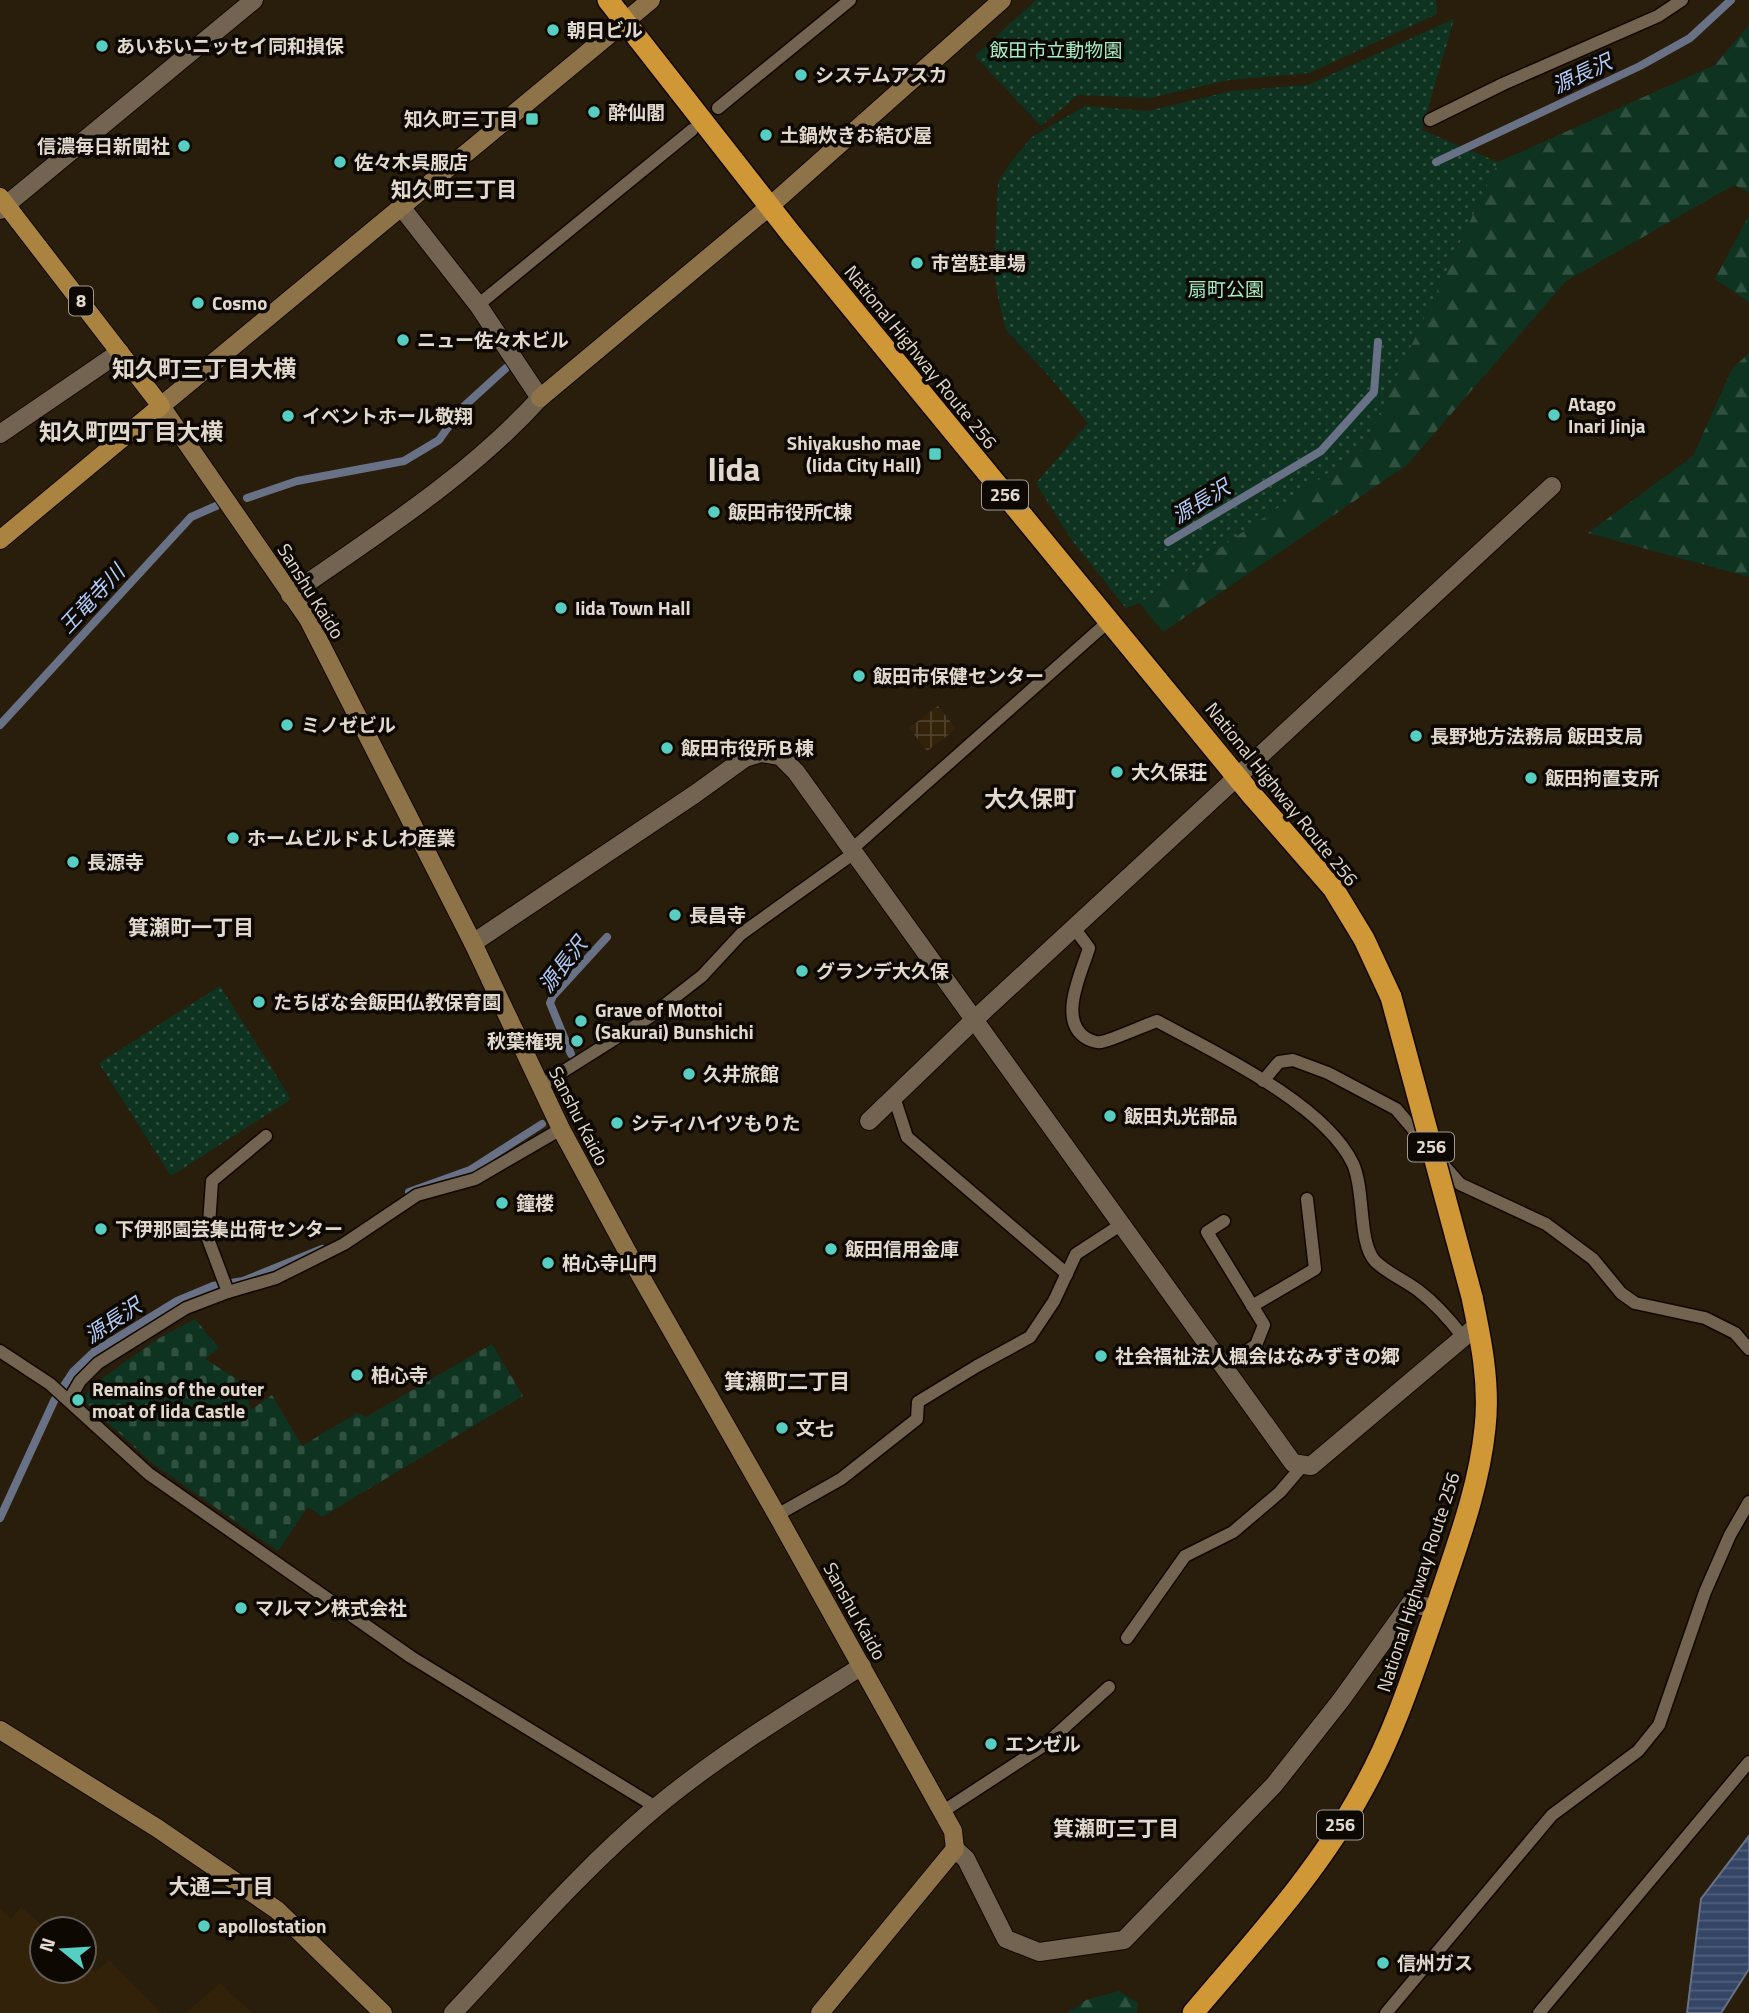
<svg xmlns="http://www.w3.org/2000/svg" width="1749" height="2013" font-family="'Titillium Web','Noto Sans JP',sans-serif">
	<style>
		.built { fill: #322209 }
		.industrial { fill: url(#industrial-grid) }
		.grass { fill: url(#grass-dots) }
		.forest { fill: url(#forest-firs) }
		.cemetery { fill: url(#cemetery-stones) }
		.water { fill: url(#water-rules); stroke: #687185; stroke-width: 2 }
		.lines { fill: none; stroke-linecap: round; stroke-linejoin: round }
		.stream { stroke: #687185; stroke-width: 8 }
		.lane-casing { stroke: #120700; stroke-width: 15 }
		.street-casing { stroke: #120700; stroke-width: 20 }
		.secondary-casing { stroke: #120700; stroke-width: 20 }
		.primary-casing { stroke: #120700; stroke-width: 20 }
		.highway-casing { stroke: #120700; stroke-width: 24 }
		.lane { stroke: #726450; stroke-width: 12 }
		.street { stroke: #726450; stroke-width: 18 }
		.secondary { stroke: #8e7348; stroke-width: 18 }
		.primary { stroke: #aa8340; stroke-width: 18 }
		.highway { stroke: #cf9735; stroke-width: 21 }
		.highway-bridge-casing { stroke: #120700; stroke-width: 24; stroke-linecap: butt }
		.highway-bridge { stroke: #cf9735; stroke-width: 21 }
		.poi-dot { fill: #57cec2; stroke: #0e0803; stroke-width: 2.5 }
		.labels { text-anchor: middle; stroke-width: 7; stroke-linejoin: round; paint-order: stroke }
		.shield { fill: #0e0803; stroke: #a29a90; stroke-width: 2 }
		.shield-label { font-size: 18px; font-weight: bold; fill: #e1d9cd }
		.poi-label { font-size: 19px; font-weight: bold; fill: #e1d9cd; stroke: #0e0803; text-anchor: start }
		.park-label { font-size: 19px; fill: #a6edc4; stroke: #0e0803 }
		.street-label { font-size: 19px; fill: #e1d9cd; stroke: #0e0803 }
		.water-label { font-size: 21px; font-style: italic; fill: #b1cbfa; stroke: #0e0803 }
		.neighbourhood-label { font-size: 21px; font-weight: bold; fill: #e1d9cd; stroke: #0e0803 }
		.quarter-label { font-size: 23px; font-weight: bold; fill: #e1d9cd; stroke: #0e0803 }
		.town-label { font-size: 33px; font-weight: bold; fill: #e1d9cd; stroke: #0e0803 }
	</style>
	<defs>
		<pattern id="industrial-grid" width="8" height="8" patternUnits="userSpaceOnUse" patternTransform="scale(1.75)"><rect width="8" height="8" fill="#322209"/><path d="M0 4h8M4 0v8" fill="none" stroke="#4f422c"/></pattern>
		<pattern id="grass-dots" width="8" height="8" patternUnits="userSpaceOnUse" patternTransform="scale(1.75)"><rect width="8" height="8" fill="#0e3421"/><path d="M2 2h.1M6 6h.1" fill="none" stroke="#315140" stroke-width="1.8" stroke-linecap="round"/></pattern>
		<pattern id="forest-firs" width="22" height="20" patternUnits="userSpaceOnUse" patternTransform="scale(1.75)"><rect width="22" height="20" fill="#0e3421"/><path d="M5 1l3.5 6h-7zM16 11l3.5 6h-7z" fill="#315140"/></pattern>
		<pattern id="cemetery-stones" width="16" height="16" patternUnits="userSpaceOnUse" patternTransform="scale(1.75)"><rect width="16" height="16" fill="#0e3421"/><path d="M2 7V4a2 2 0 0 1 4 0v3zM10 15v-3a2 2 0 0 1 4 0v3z" fill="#315140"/></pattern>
		<pattern id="water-rules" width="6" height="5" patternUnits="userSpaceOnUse" patternTransform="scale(1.75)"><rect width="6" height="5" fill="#344566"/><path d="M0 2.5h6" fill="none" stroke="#515f7b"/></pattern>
	</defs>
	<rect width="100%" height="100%" fill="#291d0b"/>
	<g class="built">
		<polygon points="21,1907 46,1929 42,1929 42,1971 84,1971 84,1962 96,1972 109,1960 162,2013 0,2013 0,1909 11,1919"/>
		<polygon points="220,1983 252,2013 186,2013"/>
	</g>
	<polygon class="industrial" points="938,706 956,729 927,751 909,728"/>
	<g class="grass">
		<polygon points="1036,0 1436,0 1437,14 1309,73 1229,80 1150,98 1078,95 1041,126 975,56"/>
		<polygon points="1454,19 1422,130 1498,162 1362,450 1140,603 1126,608 1071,539 1036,483 1088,423 1048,375 1006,330 998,297 994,272 998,182 1011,162 1032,137 1085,106 1148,111 1231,91 1308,85"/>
		<polygon points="220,986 291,1099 171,1176 99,1063"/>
	</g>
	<g class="forest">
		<polygon points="1749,25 1749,192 1734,185 1566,281 1407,465 1163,632 1140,603 1362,450 1498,162 1715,65"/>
		<polygon points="1749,215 1749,302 1715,279"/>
		<polygon points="1749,353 1749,577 1588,533 1693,456 1732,369"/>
		<polygon points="1119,1991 1138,2003 1137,2013 1068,2013 1086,2000"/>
	</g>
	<polygon class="cemetery" points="195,1319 219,1348 205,1359 243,1383 251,1410 272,1395 302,1446 357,1413 366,1417 492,1344 523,1396 322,1517 308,1507 278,1551 152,1463 83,1400 93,1385 156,1340"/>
	<polygon class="water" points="1749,1836 1749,1969 1721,2013 1687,2013 1701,1899"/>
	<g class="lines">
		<g class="stream">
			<polyline points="1436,162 1640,66 1690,38 1731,0"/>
			<polyline points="247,498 297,481 404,461 439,440 461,409 506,368"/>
			<polyline points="1168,542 1321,451 1374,392 1378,342"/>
			<polyline points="0,725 191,517 216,506"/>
			<polyline points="571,1054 550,1003 553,996 607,937"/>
			<polyline points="409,1192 470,1170 542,1124"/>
			<polyline points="0,1518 54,1401 73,1372 94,1352 177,1301 213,1286 243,1281 322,1249"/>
		</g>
		<g class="lane-casing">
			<g id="lane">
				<polyline points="718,108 850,0"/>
				<polyline points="1430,120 1503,84 1658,16 1682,0"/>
				<polyline points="478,305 692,130"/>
				<polyline points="852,849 1109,621"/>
				<path d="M1075 929 1089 948C1082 972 1057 1020 1086 1038 1089 1040 1097 1043 1101 1042 1110 1041 1145 1025 1157 1021 1214 1052 1325 1104 1353 1164 1365 1190 1358 1243 1375 1261 1387 1273 1406 1281 1419 1291 1436 1304 1450 1320 1463 1337"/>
				<polyline points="1263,1081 1279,1062 1293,1060 1328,1073 1396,1109 1426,1144"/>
				<polyline points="540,1086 648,1018 702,976 741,934 854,853"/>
				<polyline points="894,1097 907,1137 1067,1274"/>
				<polyline points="1440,1161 1460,1184 1546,1224 1593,1259 1621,1293 1635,1303 1705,1318 1735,1333 1749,1349"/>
				<polyline points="228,1292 208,1239 212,1181 266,1136"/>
				<polyline points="1252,1306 1315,1269 1307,1199"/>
				<polyline points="0,1351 50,1384 149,1474 411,1657 656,1807"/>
				<polyline points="1222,1366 1256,1345 1264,1325 1207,1232 1224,1221"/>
				<polyline points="69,1400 80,1381 98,1363 186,1308 228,1292 276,1278 344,1244 417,1195 475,1179 561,1129"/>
				<polyline points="777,1515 841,1479 917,1419 918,1402 977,1366 1030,1337 1054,1301 1076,1254 1122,1224"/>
				<polyline points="1127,1638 1185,1556 1233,1532 1280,1492 1303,1465"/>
				<polyline points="942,1812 1046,1744 1109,1687"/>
				<polyline points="1386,2013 1552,1815 1638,1751 1659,1725 1705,1592 1730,1535 1749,1502"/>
				<polyline points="1539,2013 1749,1762"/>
			</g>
		</g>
		<g class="street-casing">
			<g id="street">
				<polyline points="0,210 254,0"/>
				<polyline points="0,434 120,352"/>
				<path d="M290 595C377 534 468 477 540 398L478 305 402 208"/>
				<polyline points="473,943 695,794 745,758 761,753 780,756 796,772 1293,1463 1311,1466 1478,1325"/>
				<polyline points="869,1121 975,1019 1552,486"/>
				<polyline points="955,1849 966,1859 1006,1939 1039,1952 1124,1940 1274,1785 1341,1700 1410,1604 1436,1608"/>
				<path d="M453 2013C519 1943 582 1869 655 1808 720 1754 791 1711 862 1666"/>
			</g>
		</g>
		<g class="secondary-casing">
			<g id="secondary">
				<polyline points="651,0 161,406 308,619 473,943 561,1129 640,1275 777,1515 953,1831 955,1849 820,2013"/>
				<polyline points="540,398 770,206 1002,0"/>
				<polyline points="0,1730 157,1828 277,1910 383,2013"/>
			</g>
		</g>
		<g class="primary-casing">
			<polyline id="primary" points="0,197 161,406 0,540"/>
		</g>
		<g class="highway-casing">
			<g id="highway">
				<polyline points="608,0 792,235 1251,794 1333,888 1364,939 1391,997"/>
				<path d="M1193 2013C1253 1942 1319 1871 1363 1789 1396 1730 1416 1665 1438 1602 1457 1545 1479 1488 1485 1428 1490 1384 1481 1340 1472 1297"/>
			</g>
		</g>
		<use href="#lane" class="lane"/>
		<use href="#street" class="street"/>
		<use href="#secondary" class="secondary"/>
		<use href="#primary" class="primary"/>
		<use href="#highway" class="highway"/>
		<g class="highway-bridge-casing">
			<polyline id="highway-bridge" points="1391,997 1472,1297"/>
		</g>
		<use href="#highway-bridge" class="highway-bridge"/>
	</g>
	<g class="poi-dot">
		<circle cx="553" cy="30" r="7"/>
		<circle cx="102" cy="46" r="7"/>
		<circle cx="801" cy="75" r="7"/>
		<circle cx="594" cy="112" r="7"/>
		<rect x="525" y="112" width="14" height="14" rx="3.5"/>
		<circle cx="766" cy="135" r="7"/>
		<circle cx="184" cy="146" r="7"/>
		<circle cx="340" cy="162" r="7"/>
		<circle cx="917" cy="263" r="7"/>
		<circle cx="198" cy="303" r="7"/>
		<circle cx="403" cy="340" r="7"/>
		<circle cx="1554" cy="415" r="7"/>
		<circle cx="288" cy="416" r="7"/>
		<rect x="928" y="447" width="14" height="14" rx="3.5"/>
		<circle cx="714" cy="512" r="7"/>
		<circle cx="561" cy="608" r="7"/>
		<circle cx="859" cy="676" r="7"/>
		<circle cx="287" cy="725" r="7"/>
		<circle cx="1416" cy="736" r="7"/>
		<circle cx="667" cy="748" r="7"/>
		<circle cx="1117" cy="772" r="7"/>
		<circle cx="1531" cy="778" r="7"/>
		<circle cx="233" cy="838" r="7"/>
		<circle cx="73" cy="862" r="7"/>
		<circle cx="675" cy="915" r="7"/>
		<circle cx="802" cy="971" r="7"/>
		<circle cx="259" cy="1002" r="7"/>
		<circle cx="581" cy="1021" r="7"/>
		<circle cx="577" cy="1041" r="7"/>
		<circle cx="689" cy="1074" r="7"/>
		<circle cx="1110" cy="1116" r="7"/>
		<circle cx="617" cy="1123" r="7"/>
		<circle cx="502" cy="1203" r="7"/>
		<circle cx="101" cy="1229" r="7"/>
		<circle cx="831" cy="1249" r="7"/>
		<circle cx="548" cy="1263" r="7"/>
		<circle cx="1101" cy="1356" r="7"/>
		<circle cx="357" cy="1375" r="7"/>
		<circle cx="78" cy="1400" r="7"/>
		<circle cx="782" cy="1428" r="7"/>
		<circle cx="241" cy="1608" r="7"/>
		<circle cx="991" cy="1744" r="7"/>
		<circle cx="204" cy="1926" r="7"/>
		<circle cx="1383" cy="1963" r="7"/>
	</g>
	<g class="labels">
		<g class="shield">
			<rect x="69" y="286.5" width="24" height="29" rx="5"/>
			<rect x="982" y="480.5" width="46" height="29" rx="5"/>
			<rect x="1408" y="1132.5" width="46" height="29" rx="5"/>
			<rect x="1317" y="1810.5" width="46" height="29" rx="5"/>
		</g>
		<g class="shield-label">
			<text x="81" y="307">8</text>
			<text x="1005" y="501">256</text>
			<text x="1431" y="1153">256</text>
			<text x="1340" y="1831">256</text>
		</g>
		<g class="poi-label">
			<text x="567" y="37">朝日ビル</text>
			<text x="116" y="53">あいおいニッセイ同和損保</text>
			<text x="815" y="82">システムアスカ</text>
			<text x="608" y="119">酔仙閣</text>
			<text x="518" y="126" text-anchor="end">知久町三丁目</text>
			<text x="780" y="142">土鍋炊きお結び屋</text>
			<text x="170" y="153" text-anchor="end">信濃毎日新聞社</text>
			<text x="354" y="169">佐々木呉服店</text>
			<text x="931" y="270">市営駐車場</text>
			<text x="212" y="310">Cosmo</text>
			<text x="417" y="347">ニュー佐々木ビル</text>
			<text x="1568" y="411">Atago<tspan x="1568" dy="22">Inari Jinja</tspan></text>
			<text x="302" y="423">イベントホール敬翔</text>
			<text x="921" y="450" text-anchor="end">Shiyakusho mae<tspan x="921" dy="22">(Iida City Hall)</tspan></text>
			<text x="728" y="519">飯田市役所C棟</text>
			<text x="575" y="615">Iida Town Hall</text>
			<text x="873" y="683">飯田市保健センター</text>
			<text x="301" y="732">ミノゼビル</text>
			<text x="1430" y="743">長野地方法務局 飯田支局</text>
			<text x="681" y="755">飯田市役所Ｂ棟</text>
			<text x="1131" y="779">大久保荘</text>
			<text x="1545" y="785">飯田拘置支所</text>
			<text x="247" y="845">ホームビルドよしわ産業</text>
			<text x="87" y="869">長源寺</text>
			<text x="689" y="922">長昌寺</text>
			<text x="816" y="978">グランデ大久保</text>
			<text x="273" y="1009">たちばな会飯田仏教保育園</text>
			<text x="595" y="1017">Grave of Mottoi<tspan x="595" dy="22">(Sakurai) Bunshichi</tspan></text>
			<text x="563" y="1048" text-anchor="end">秋葉権現</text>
			<text x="703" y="1081">久井旅館</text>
			<text x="1124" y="1123">飯田丸光部品</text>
			<text x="631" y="1130">シティハイツもりた</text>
			<text x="516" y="1210">鐘楼</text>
			<text x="115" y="1236">下伊那園芸集出荷センター</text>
			<text x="845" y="1256">飯田信用金庫</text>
			<text x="562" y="1270">柏心寺山門</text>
			<text x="1115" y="1363">社会福祉法人楓会はなみずきの郷</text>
			<text x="371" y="1382">柏心寺</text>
			<text x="92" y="1396">Remains of the outer<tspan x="92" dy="22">moat of Iida Castle</tspan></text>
			<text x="796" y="1435">文七</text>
			<text x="255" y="1615">マルマン株式会社</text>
			<text x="1005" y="1751">エンゼル</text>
			<text x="218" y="1933">apollostation</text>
			<text x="1397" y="1970">信州ガス</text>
		</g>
		<g class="park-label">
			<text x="1056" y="57">飯田市立動物園</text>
			<text x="1226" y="296">扇町公園</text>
		</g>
		<g class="street-label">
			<text transform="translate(921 357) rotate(51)" y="7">National Highway Route 256</text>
			<text transform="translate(311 591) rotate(58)" y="7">Sanshu Kaido</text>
			<text transform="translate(1282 794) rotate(51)" y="7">National Highway Route 256</text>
			<text transform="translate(579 1116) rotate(63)" y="7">Sanshu Kaido</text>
			<text transform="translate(1418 1582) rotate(-72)" y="7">National Highway Route 256</text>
			<text transform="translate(855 1611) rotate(61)" y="7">Sanshu Kaido</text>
		</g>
		<g class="water-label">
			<text transform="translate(1582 74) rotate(-25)" y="7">源長沢</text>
			<text transform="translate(1201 502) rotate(-31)" y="7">源長沢</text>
			<text transform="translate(92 599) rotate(-47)" y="7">王竜寺川</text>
			<text transform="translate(563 965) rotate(-52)" y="7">源長沢</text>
			<text transform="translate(113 1321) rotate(-33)" y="7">源長沢</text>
		</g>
		<g class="neighbourhood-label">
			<text x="454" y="197">知久町三丁目</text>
			<text x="191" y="935">箕瀬町一丁目</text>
			<text x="787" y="1389">箕瀬町二丁目</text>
			<text x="1116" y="1836">箕瀬町三丁目</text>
			<text x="221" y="1894">大通二丁目</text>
		</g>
		<g class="quarter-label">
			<text x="204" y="377">知久町三丁目大横</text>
			<text x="131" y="440">知久町四丁目大横</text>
			<text x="1030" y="807">大久保町</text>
		</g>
		<g class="town-label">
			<text x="734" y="481">Iida</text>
		</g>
	</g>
	<g transform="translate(63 1950) rotate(288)"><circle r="33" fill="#0e0803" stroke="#625c54" stroke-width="2"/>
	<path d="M0-5L12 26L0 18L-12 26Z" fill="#57cec2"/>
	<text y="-10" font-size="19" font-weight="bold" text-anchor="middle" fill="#e1d9cd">N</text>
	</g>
</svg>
